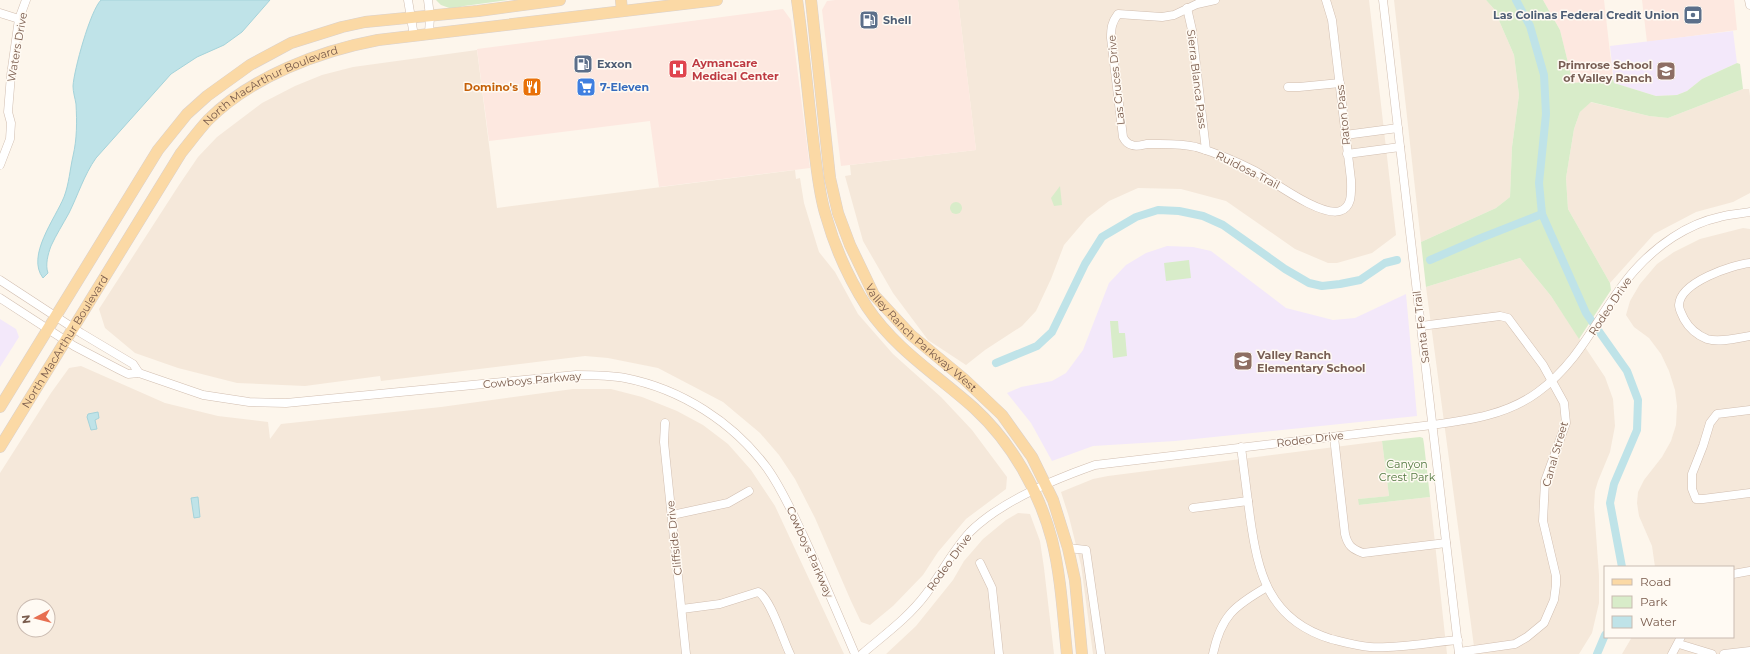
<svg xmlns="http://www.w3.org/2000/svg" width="1750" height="654" font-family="Montserrat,sans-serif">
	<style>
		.residential { fill: #f5e8da; fill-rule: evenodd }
		.commercial { fill: #fde8e0 }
		.education { fill: #f3e8fa }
		.green { fill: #d8ecc9 }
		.water { fill: #bfe3e8; stroke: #a5d3da }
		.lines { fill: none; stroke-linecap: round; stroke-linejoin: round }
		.canal { stroke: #bfe3e8; stroke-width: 8 }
		.minor-casing { stroke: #d1beb0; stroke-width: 9 }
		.major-casing { stroke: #dad1cd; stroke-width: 12 }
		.minor { stroke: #fff; stroke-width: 8 }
		.major { stroke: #fbd9a5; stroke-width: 11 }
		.labels { text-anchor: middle; stroke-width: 3; stroke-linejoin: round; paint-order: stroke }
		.service-label { font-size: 11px; font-weight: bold; fill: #4e5e75; stroke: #fffaf3; text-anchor: start }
		.street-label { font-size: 11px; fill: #7a5c4d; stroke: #fffaf3 }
		.health-label { font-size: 11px; font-weight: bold; fill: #be3a42; stroke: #fffaf3; text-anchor: start }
		.education-label { font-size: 11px; font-weight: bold; fill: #785e54; stroke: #fffaf3; text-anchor: end }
		.food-label { font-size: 11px; font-weight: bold; fill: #c56008; stroke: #fffaf3; text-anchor: end }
		.shop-label { font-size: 11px; font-weight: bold; fill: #366cbe; stroke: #fffaf3; text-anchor: start }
		.park-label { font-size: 11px; fill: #537a41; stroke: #fffaf3 }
	</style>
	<rect width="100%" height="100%" fill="#fdf6ec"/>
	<g class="residential">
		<polygon points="958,0 1369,0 1396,235 1372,253 1337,263 1328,263 1295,249 1226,201 1181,189 1138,188 1109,201 1087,218 1064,245 1051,279 1036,311 1022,326 985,350 966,365 928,340 893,293 863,241 845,176 851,175 850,165 976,150"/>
		<polygon points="1394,0 1486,0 1494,9 1514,55 1519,95 1512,147 1510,197 1496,208 1421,242"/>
		<polygon points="477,50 497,208 795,170 796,179 800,178 804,203 819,252 835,272 858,314 893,354 941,397 972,430 1007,477 1006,489 966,519 938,552 923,575 893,606 870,625 861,622 851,601 815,518 795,479 779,455 760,433 723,402 658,368 608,358 585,356 381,381 380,376 305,386 237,383 178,368 135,353 105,328 99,309 179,185 198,157 217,137 262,103 295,86 322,75 353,67"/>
		<polygon points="1743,89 1749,89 1750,96 1750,193 1733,202 1696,212 1654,234 1610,283 1568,209 1566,178 1574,129 1580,112 1590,102 1649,116 1668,118"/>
		<polygon points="1743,228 1750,229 1750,654 1622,654 1632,637 1733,637 1733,567 1655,567 1652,546 1639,516 1637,503 1638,492 1644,480 1662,457 1671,441 1676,425 1677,406 1675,390 1669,371 1661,354 1649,338 1634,327 1626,315 1630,301 1640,284 1657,264 1674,252 1700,239"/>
		<polygon points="1520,258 1551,296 1605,377 1613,399 1615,426 1610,452 1598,481 1595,491 1594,507 1599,575 1599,603 1592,633 1579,654 1475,654 1426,287"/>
		<path d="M81 366 165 403 218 416 268 422 270 439 281 424 441 407 573 389H611L642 397 677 411 703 425 728 444 751 470 775 506 844 654H0V473L51 393 69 368ZM24 606H48V630H24Z"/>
		<polygon points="1382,441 1389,496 1359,499 1359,505 1430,497 1447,654 1093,654 1081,565 1069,517 1061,492 1093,479 1108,476"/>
		<polygon points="1018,513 1030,514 1040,541 1044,568 1054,654 886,654 916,626 953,580 964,561 983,539 1006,520"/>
	</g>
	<g class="commercial">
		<polygon points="835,0 958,0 976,150 841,166 822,10 827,1"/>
		<polygon points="1543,0 1604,0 1613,79 1573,83 1560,30"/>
		<polygon points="1642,0 1734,0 1737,30 1647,42"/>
		<polygon points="783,9 791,20 810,168 659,187 650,121 489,141 477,49"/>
	</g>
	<g class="education">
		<polygon points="1733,31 1737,63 1702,79 1687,91 1677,95 1656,96 1614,83 1610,46"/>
		<polygon points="1167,246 1193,247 1211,251 1286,308 1333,320 1355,318 1406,294 1417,416 1175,441 1093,446 1052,461 1031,423 1007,393 1021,387 1052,381 1066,373 1083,350 1109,283 1126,265 1146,253"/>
		<polygon points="0,319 16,329 19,337 0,367"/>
	</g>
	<g class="green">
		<polygon points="436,0 508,0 464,6 452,9 441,5"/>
		<polygon points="1486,0 1543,0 1560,30 1573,83 1613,79 1614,83 1656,96 1677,95 1687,91 1702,79 1737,63 1740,64 1743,89 1668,118 1649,116 1591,102 1580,112 1574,129 1566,178 1568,209 1610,283 1611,290 1579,339 1551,296 1520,258 1426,287 1421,242 1496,208 1510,197 1512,147 1519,95 1514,55 1494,9"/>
		<polygon points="1060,186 1062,205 1054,206 1051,198"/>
		<circle cx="956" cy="208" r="6"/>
		<polygon points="1189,260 1191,278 1166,281 1164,263"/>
		<polygon points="1110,321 1118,321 1119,333 1125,333 1127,356 1113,358"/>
		<polygon points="1420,437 1423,438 1424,444 1430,497 1359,505 1358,499 1389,496 1382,441"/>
	</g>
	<g class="water">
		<path d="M101 0H270L242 32 224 45 197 57 171 74 96 158C84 175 78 195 69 213 63 224 56 235 51 246 48 254 45 265 48 273L43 278C26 256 55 219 64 197 69 184 70 169 73 156 77 139 77 122 76 104 75 98 73 92 73 86 74 70 90 11 101 0Z"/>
		<polygon points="98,412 99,418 95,420 97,429 91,430 87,417 88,414"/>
		<polygon points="198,497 200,517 194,518 191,498"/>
	</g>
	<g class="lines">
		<g class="canal">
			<polyline points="1516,0 1530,26 1544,75 1546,114 1539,183 1542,214 1586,313 1627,371 1638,400 1637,430 1614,484 1610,503 1622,567"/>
			<polyline points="1430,260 1481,238 1542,214"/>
			<polyline points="996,363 1037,346 1052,332 1085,264 1102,237 1136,217 1158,210 1179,211 1203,216 1223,225 1285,269 1309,283 1322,286 1340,284 1360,280 1385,263 1397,260"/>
			<polyline points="1597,654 1605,635"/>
		</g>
		<g class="minor-casing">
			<g id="minor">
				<polyline points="408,0 414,36"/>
				<polyline points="428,0 430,16 429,34"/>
				<path d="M1215 0 1197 4 1174 15 1162 17 1118 14C1112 22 1111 27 1111 38L1123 137C1125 141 1127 144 1132 145 1136 147 1142 145 1147 144 1163 144 1180 143 1196 147 1216 153 1236 161 1255 171 1273 181 1320 217 1340 211 1353 207 1351 191 1351 180L1332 20 1326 0"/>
				<polyline points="1383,0 1459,654"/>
				<polyline points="1749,0 1750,5"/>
				<polyline points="1187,8 1192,30 1206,150"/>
				<polyline points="0,13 19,19"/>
				<polyline points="1288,87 1299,87 1340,83"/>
				<polyline points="1345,135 1398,128"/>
				<polyline points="1347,154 1400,147"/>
				<polyline points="0,165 10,139 11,123 8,112 11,75 19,19 26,0"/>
				<path d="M1750 263C1732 265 1680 282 1679 305 1679 310 1682 314 1684 319 1689 328 1697 335 1707 339 1719 343 1738 338 1750 336"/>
				<polyline points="0,280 81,333 133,364 139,373"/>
				<path d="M0 298 74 346 118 369 128 374 139 373 203 395 249 402 286 403 576 375C592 375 609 375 625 378 681 389 733 422 767 468 782 489 792 512 803 535 821 574 838 614 855 654"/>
				<polyline points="1421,326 1500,316 1508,318 1543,365 1564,403 1566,423 1545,481 1543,521 1556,576 1556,585 1554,600 1544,623 1527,637 1515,644 1459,652"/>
				<polyline points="1750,410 1717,414 1710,423 1703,446 1692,474 1692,489 1696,499 1703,499 1750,493"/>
				<polyline points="665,423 664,442 686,654"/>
				<path d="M1334 437 1345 534C1348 546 1352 549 1363 553L1446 543"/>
				<path d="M1241 447C1244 471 1247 494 1250 517 1258 574 1269 620 1331 639 1343 642 1357 646 1370 647 1396 649 1431 642 1458 640"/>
				<polyline points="1193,508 1248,501"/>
				<polyline points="672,515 728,503 749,491"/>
				<polyline points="1068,548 1086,550 1101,654"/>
				<polyline points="980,563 992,588 999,654"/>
				<polyline points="1733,574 1750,571"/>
				<path d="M682 609 720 604 758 592C770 597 783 640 790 654"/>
				<polyline points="1679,644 1712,654"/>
				<path d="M862 654C884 635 908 618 926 594 941 574 953 550 970 532 1000 502 1055 479 1095 465L1432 425C1469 420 1507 415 1538 392 1584 358 1599 311 1634 271 1656 246 1687 224 1720 217 1730 214 1740 214 1750 212"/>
				<path d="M1213 654C1221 616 1234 606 1267 587"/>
				<polyline points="1672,654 1681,637"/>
				<polyline points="1724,654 1750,651"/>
			</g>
		</g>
		<g class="major-casing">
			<g id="major">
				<polyline points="621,0 622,11"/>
				<path d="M797 0C804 49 808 98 814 147 817 170 819 194 826 216 835 248 849 279 867 307 895 349 937 375 974 408 1012 443 1039 491 1052 540 1061 577 1063 616 1067 654"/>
				<path id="s1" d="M811 0 830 178 838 213 850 245 874 295 911 335 964 379 1002 415 1032 457 1053 500 1068 548 1075 580 1082 654"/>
				<polyline points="0,407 158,150 187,114 207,96 250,65 291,43 342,27 365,22 478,11 560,0"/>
				<path id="s2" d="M0 447 181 153C190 142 198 131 208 120 251 77 319 51 378 40L717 0"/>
			</g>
		</g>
		<use href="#minor" class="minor"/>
		<use href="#major" class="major"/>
	</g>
	<defs>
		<g id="bank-square" transform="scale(1)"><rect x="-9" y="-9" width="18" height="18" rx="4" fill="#5c6f8a" stroke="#fffaf3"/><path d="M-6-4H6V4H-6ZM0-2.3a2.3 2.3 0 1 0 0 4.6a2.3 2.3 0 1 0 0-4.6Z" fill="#fff"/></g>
		<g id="fuel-square" transform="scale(1)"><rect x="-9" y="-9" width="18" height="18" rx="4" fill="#5c6f8a" stroke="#fffaf3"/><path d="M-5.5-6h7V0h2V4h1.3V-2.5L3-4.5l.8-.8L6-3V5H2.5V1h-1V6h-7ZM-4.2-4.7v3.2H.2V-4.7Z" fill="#fff"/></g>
		<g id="hospital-square" transform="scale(1)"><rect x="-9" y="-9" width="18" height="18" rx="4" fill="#e0444e" stroke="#fffaf3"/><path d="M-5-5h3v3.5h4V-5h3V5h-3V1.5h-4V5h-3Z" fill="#fff"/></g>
		<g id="school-square" transform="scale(1)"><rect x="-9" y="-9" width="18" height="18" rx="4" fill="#8d6e63" stroke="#fffaf3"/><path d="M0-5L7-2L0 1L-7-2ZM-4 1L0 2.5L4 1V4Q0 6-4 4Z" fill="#fff"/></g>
		<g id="restaurant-square" transform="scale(1)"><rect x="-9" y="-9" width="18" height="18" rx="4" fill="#e8710a" stroke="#fffaf3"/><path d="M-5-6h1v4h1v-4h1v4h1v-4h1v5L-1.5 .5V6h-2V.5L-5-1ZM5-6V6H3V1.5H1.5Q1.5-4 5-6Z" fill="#fff"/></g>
		<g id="supermarket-square" transform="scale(1)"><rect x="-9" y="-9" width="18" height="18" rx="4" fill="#3f7fe0" stroke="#fffaf3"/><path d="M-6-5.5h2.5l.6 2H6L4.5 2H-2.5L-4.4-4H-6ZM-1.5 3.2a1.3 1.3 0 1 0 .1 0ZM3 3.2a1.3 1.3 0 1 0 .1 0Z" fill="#fff"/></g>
	</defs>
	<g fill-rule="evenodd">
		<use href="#bank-square" x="1693" y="15"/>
		<use href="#fuel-square" x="869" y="20"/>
		<use href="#fuel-square" x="583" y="64"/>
		<use href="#hospital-square" x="678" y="69"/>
		<use href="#school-square" x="1666" y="71"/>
		<use href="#restaurant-square" x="532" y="87"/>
		<use href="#supermarket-square" x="586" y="87"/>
		<use href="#school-square" x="1243" y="361"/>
	</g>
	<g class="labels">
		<g class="service-label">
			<text x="1679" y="19" text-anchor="end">Las Colinas Federal Credit Union</text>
			<text x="883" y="24">Shell</text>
			<text x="597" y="68">Exxon</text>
		</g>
		<g class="street-label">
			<text transform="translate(17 47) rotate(-80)" y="4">Waters Drive</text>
			<text transform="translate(1197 79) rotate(83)" y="4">Sierra Blanca Pass</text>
			<text transform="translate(1116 80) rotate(-96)" y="4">Las Cruces Drive</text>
			<text dy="4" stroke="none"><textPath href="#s2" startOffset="460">North MacArthur Boulevard</textPath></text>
			<text transform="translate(1343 115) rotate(-96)" y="4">Raton Pass</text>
			<text transform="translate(1248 170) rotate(27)" y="4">Ruidosa Trail</text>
			<text transform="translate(1610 306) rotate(-56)" y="4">Rodeo Drive</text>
			<text transform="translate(1421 327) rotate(-97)" y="4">Santa Fe Trail</text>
			<text dy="4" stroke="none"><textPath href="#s1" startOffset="368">Valley Ranch Parkway West</textPath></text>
			<text dy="4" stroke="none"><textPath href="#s2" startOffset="124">North MacArthur Boulevard</textPath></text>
			<text transform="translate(532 380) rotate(-5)" y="4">Cowboys Parkway</text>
			<text transform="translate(1310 439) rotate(-7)" y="4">Rodeo Drive</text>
			<text transform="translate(1555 454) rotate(-74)" y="4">Canal Street</text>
			<text transform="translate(674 538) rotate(-96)" y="4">Cliffside Drive</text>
			<text transform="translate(810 552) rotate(66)" y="4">Cowboys Parkway</text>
			<text transform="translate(949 562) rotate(-54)" y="4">Rodeo Drive</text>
		</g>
		<g class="health-label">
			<text x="692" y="67">Aymancare<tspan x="692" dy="13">Medical Center</tspan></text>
		</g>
		<g class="education-label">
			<text x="1652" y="69">Primrose School<tspan x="1652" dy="13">of Valley Ranch</tspan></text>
			<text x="1257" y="359" text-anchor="start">Valley Ranch<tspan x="1257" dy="13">Elementary School</tspan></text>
		</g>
		<g class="food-label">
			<text x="518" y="91">Domino's</text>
		</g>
		<g class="shop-label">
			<text x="600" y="91">7-Eleven</text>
		</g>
		<g class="park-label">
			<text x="1407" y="468">Canyon<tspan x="1407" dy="13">Crest Park</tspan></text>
		</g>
	</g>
	<rect x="1604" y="566" width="130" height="72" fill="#fffaf3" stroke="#cabbb1"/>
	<rect x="1612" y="579" width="20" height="6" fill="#fbd9a5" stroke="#cabbb1"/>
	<text x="1640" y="586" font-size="12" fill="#7a5c4d">Road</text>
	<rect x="1612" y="596" width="20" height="12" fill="#d8ecc9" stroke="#cabbb1"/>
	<text x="1640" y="606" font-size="12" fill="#7a5c4d">Park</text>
	<rect x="1612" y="616" width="20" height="12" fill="#bfe3e8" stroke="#cabbb1"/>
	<text x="1640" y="626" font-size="12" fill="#7a5c4d">Water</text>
	<g transform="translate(36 618) rotate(263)"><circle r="19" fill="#fffaf3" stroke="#cabbb1"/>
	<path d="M0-3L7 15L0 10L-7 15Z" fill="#e76f51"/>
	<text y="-6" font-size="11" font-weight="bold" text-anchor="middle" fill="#7a5c4d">N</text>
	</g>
</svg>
